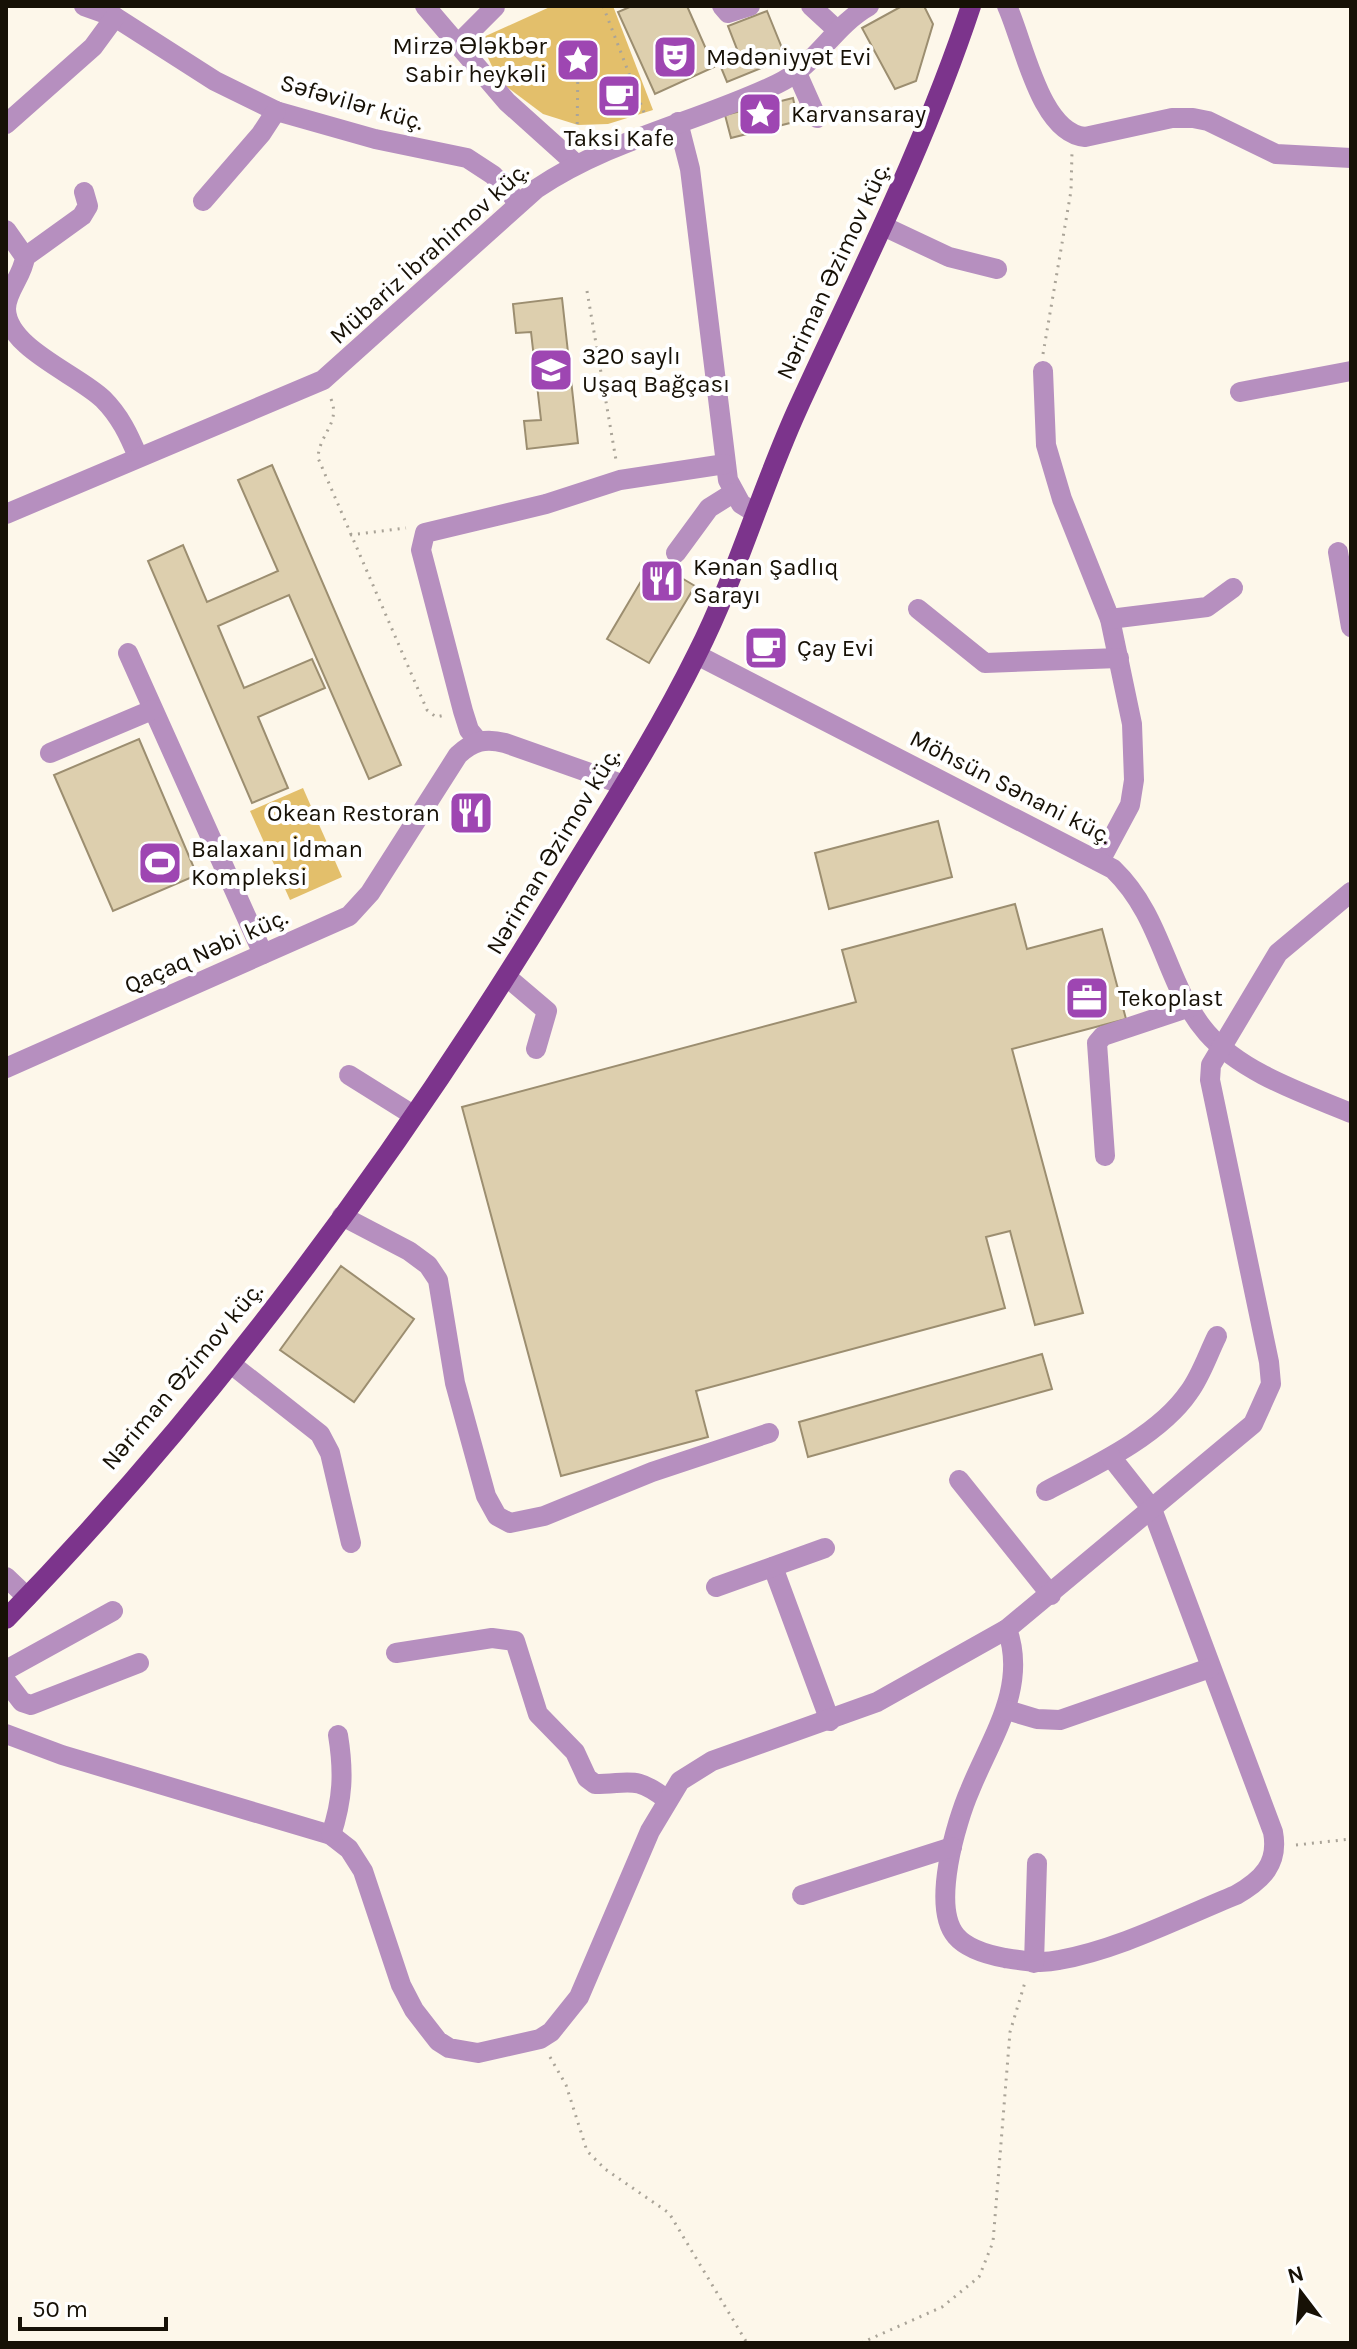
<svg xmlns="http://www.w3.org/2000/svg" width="1357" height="2349" font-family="Karla,sans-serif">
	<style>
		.green { fill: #e3bf6b }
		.building { fill: #ddcfae; stroke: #9c8e70; stroke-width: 2 }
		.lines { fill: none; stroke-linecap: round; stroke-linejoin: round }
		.path { stroke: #aaa498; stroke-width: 3; stroke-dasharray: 2 6; stroke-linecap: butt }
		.minor { stroke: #b68fbf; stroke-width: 20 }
		.major { stroke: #7c348c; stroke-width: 20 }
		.labels { text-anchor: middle; stroke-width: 8; stroke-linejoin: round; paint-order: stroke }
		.poi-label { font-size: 24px; fill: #171106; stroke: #fff; text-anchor: start }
		.street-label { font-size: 24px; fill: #171106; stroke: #fff }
	</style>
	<rect width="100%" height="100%" fill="#fdf7ea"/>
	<g class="green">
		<polygon points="552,6 613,6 653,110 608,124 578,125 543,114 499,81 479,39"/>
		<polygon points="303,788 342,877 290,900 250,811"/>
	</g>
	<g class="building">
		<polygon points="632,6 687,6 714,67 655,94 618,12"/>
		<polygon points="902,6 924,6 933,24 916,81 895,89 862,28"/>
		<polygon points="767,11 786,58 727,82 720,65 740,57 728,26"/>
		<polygon points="793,98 798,121 731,138 725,115"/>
		<polygon points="562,298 578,443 527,449 524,421 541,420 531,332 516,333 513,304"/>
		<polygon points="272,465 401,765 369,779 289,595 218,626 244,688 312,659 325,688 258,717 288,788 252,803 148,561 183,545 207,602 278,571 238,480"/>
		<polygon points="653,561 695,586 649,663 607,639"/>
		<polygon points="139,739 197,875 113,911 54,775"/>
		<polygon points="938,821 952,877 829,909 815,853"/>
		<polygon points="1015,904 1027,949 1102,929 1126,1019 1012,1049 1083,1313 1035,1325 1010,1231 986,1237 1005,1308 696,1391 708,1437 561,1476 462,1107 856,1002 842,950"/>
		<polygon points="341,1266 414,1319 354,1402 280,1350"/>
		<polygon points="1042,1354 1052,1389 808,1457 799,1422"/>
	</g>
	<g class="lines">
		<g class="path">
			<polyline points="603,6 645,115"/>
			<polyline points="577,140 578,60"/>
			<polyline points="587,291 616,460"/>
			<polyline points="1043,354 1071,191 1072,152"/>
			<path d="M331 399C341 423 319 434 318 458L427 710 436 717 445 715"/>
			<polyline points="350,535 406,528"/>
			<polyline points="1296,1845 1351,1839"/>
			<polyline points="550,2057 566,2085 587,2151 605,2169 669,2213 747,2343"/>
			<polyline points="861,2343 942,2307 979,2277 993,2242 1010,2032 1026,1979"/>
		</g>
		<g class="minor">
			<polyline points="84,6 115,17 215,81 276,111 375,139 467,158 493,175 519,203"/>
			<polyline points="425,6 507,102 576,164"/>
			<polyline points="722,6 728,13 750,6"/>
			<polyline points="811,6 836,29"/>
			<path d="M1007 6C1024 43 1040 133 1085 137L1172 118H1193L1208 121 1276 154 1351 158"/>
			<polyline points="457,45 495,7"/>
			<polyline points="797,73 817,118"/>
			<polyline points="678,122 690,169 728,480 741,504 754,512"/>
			<polyline points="6,124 93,47 115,17"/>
			<polyline points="203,201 261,134 276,111"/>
			<polyline points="883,226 949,257 997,269"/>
			<path d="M6 230 25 257C23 276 6 291 6 309 7 348 77 374 103 399 120 416 129 435 138 457"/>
			<polyline points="25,257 82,216 88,206 84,192"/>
			<polyline points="1043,371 1046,445 1062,499 1110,619 1132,724 1134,780 1130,805 1100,861"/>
			<polyline points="1240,392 1351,371"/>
			<path d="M6 514 323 380 536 189C610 139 698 122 777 84 816 66 833 26 869 6"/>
			<polyline points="1338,552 1351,627"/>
			<polyline points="676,553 709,508 733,493"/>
			<polyline points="918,609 985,663 1119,658"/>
			<polyline points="1110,619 1207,607 1233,588"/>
			<polyline points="128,653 263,954"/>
			<path d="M697 655 1113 869C1164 918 1165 985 1207 1033 1242 1073 1303 1093 1351 1113"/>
			<polyline points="478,741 469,730 463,711 421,550 425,533 546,504 620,480 725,464"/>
			<polyline points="50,753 152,710"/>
			<polyline points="507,977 547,1011 536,1049"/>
			<path d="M6 1068 349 916 370 893 458 755C473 741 485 738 505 743L624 785"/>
			<polyline points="349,1075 413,1115"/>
			<polyline points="1105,1156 1097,1043 1103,1036 1190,1007"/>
			<polyline points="342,1216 409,1251 428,1265 438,1280 455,1383 486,1496 497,1516 510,1523 544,1516 652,1472 769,1433"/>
			<polyline points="231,1364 320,1434 330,1453 351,1543"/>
			<polyline points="959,1480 1051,1595"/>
			<path d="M1046 1491C1092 1467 1159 1436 1189 1392 1201 1376 1208 1354 1217 1336"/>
			<polyline points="773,1567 830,1721"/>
			<polyline points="6,1577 27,1597"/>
			<polyline points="716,1587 825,1548"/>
			<path d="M1007 1629C1028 1687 991 1738 970 1790 956 1822 931 1907 956 1936 967 1949 989 1955 1005 1958 1024 1961 1041 1964 1059 1960 1120 1949 1179 1918 1236 1895 1262 1880 1279 1864 1273 1832L1152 1509 1111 1457"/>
			<path d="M396 1653 492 1638 515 1641 538 1714 575 1752 587 1778 595 1784C630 1784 635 1775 666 1799"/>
			<polyline points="6,1670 113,1611"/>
			<polyline points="6,1681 22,1702 31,1705 139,1663"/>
			<polyline points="1007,1710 1037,1719 1060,1720 1210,1668"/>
			<polyline points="6,1734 62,1755 331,1835 349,1849 363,1871 401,1985 414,2010 438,2041 449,2048 478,2053 540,2039 551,2032 579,1997 650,1831 680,1781 712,1761 877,1702 1007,1629 1253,1424 1271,1384 1269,1362 1210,1080 1211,1065 1278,953 1351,892"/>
			<path d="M331 1835C343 1799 344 1772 338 1735"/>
			<polyline points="802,1895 952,1847"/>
			<polyline points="1034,1963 1037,1863"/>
		</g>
		<path class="major" d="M6 1619C218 1401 400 1152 558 893 606 814 656 737 697 654 737 575 761 489 798 408 859 275 925 145 971 6"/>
	</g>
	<defs>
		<g id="theatre-square" transform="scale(2.3)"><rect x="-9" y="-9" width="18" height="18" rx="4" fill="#9e46b2" stroke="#fff"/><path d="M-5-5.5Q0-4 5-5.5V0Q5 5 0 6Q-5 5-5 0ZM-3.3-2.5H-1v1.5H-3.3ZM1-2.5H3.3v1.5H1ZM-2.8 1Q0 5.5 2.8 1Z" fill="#fff"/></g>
		<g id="sight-square" transform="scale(2.3)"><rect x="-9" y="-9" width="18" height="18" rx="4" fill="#9e46b2" stroke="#fff"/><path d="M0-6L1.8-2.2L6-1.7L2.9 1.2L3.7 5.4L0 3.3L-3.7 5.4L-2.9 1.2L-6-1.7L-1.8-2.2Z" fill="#fff"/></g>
		<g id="cafe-square" transform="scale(2.3)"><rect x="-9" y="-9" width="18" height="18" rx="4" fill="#9e46b2" stroke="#fff"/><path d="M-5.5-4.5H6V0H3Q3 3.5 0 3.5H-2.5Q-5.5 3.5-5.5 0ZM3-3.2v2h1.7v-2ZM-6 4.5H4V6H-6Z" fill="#fff"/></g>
		<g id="school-square" transform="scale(2.3)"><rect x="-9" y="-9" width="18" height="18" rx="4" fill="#9e46b2" stroke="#fff"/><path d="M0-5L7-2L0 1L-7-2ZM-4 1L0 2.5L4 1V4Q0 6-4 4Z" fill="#fff"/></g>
		<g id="restaurant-square" transform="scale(2.3)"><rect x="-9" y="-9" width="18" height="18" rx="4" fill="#9e46b2" stroke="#fff"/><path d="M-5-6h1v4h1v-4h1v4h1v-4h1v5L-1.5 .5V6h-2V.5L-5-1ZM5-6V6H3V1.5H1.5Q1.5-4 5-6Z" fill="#fff"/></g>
		<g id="stadium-square" transform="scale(2.3)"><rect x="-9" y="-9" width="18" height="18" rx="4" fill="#9e46b2" stroke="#fff"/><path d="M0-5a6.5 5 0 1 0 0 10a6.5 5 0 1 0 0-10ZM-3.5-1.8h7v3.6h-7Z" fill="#fff"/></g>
		<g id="office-square" transform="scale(2.3)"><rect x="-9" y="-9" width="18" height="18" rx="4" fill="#9e46b2" stroke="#fff"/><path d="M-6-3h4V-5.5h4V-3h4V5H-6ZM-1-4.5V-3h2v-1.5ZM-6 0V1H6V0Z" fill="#fff"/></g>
	</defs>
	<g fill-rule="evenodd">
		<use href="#theatre-square" x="675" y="57"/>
		<use href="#sight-square" x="578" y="60"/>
		<use href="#cafe-square" x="619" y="96"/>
		<use href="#sight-square" x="760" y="114"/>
		<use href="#school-square" x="551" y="370"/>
		<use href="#restaurant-square" x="662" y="581"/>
		<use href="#cafe-square" x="766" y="648"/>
		<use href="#restaurant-square" x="471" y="813"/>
		<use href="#stadium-square" x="160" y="863"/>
		<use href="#office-square" x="1087" y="998"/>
	</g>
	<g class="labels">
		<g class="poi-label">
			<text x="547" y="54" text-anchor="end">Mirzə Ələkbər<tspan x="547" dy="28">Sabir heykəli</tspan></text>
			<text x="706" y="65">Mədəniyyət Evi</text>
			<text x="791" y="122">Karvansaray</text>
			<text x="619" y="146" text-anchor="middle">Taksi Kafe</text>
			<text x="582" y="364">320 saylı<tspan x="582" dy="28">Uşaq Bağçası</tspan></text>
			<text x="693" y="575">Kənan Şadlıq<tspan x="693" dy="28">Sarayı</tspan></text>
			<text x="797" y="656">Çay Evi</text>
			<text x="440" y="821" text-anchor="end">Okean Restoran</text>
			<text x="191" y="857">Balaxanı İdman<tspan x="191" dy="28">Kompleksi</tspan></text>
			<text x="1118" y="1006">Tekoplast</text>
		</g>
		<g class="street-label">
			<text transform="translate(352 102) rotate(16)" y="8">Səfəvilər küç.</text>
			<text transform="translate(429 253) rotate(-42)" y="8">Mübariz İbrahimov küç.</text>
			<text transform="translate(833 271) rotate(-65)" y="8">Nəriman Əzimov küç.</text>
			<text transform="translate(1011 787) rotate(27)" y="8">Möhsün Sənani küç.</text>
			<text transform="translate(553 851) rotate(-59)" y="8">Nəriman Əzimov küç.</text>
			<text transform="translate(206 951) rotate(-24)" y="8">Qaçaq Nəbi küç.</text>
			<text transform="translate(182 1376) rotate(-50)" y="8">Nəriman Əzimov küç.</text>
		</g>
	</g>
	<rect width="1357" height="2349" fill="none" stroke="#171106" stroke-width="16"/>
	<g transform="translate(1301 2293) rotate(344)" stroke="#ffffff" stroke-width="6" paint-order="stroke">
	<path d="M0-6L14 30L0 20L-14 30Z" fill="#171106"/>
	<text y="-12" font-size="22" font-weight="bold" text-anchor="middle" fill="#171106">N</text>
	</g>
	<path d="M20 2317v12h146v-12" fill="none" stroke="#171106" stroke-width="4"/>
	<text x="32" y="2317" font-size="24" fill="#171106" stroke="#ffffff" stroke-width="6" paint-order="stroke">50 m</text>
</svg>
